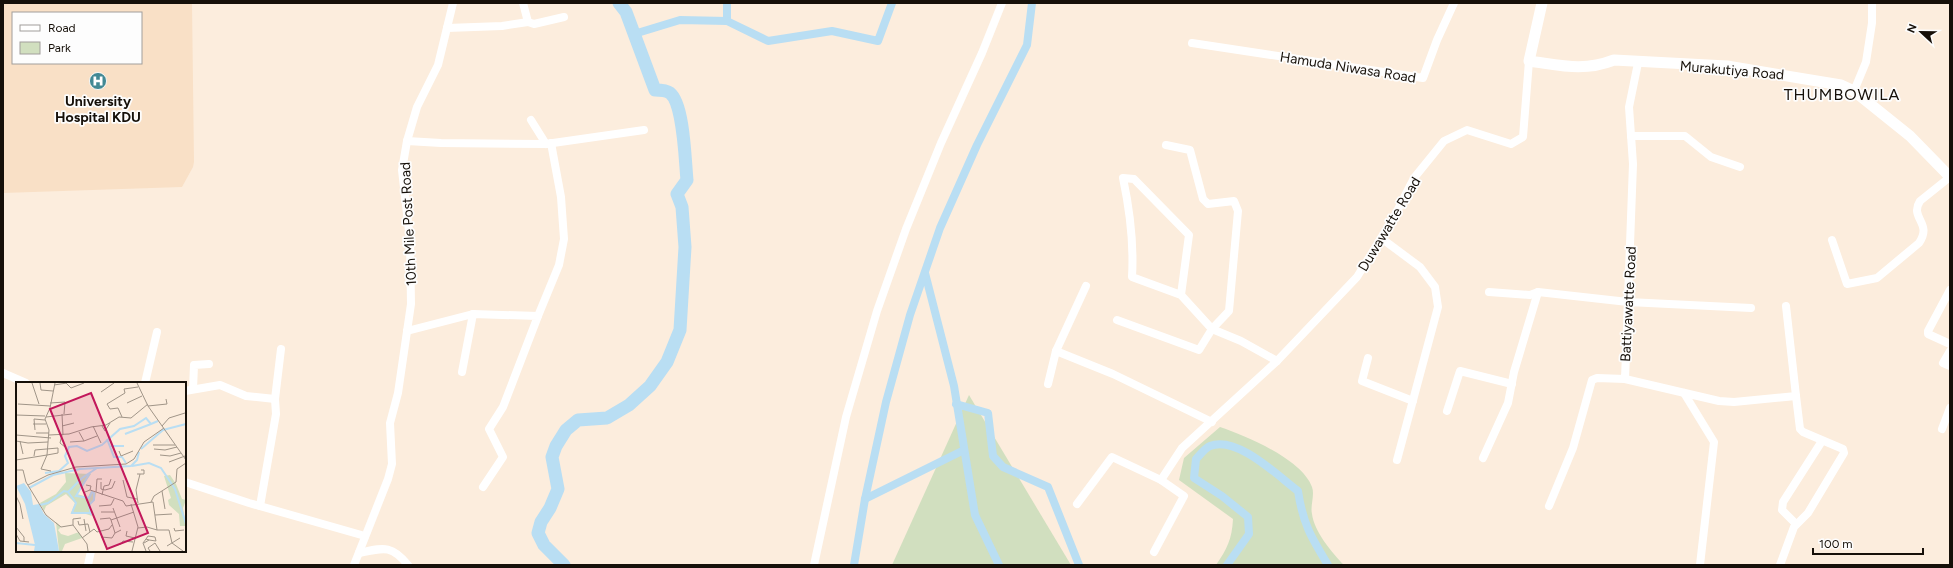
<svg xmlns="http://www.w3.org/2000/svg" width="1953" height="568" font-family="Figtree,sans-serif">
	<style>
		.built { fill: #f9e0c6; fill-rule: evenodd }
		.green { fill: #d1dfbf }
		.lines { fill: none; stroke-linecap: round; stroke-linejoin: round }
		.canal { stroke: #b9def3; stroke-width: 8 }
		.river { stroke: #b9def3; stroke-width: 13 }
		.street { stroke: #fff; stroke-width: 8 }
		.secondary { stroke: #fff; stroke-width: 11 }
		.labels { text-anchor: middle; stroke-width: 3.5; stroke-linejoin: round; paint-order: stroke }
		.street-label { font-size: 14px; fill: #161009; stroke: #fdfdfd }
		.poi-label { font-size: 14px; font-weight: bold; fill: #161009; stroke: #fdfdfd }
		.quarter-label { font-size: 16px; letter-spacing: 1px; fill: #161009; stroke: #fdfdfd }
		.inset-river { fill: none; stroke: #b9def3; stroke-width: 2 }
		.inset-road { fill: none; stroke: #a09588; stroke-width: 1 }
		.view { fill: #c2185b; fill-opacity: 0.15; stroke: #c2185b; stroke-width: 2 }
		.inset-edge { fill: none; stroke: #161009; stroke-width: 2 }
	</style>
	<rect width="100%" height="100%" fill="#fceddd"/>
	<path class="built" d="M3 3H192L194 162 193 167 182 187 3 193ZM13 13H141V63H13Z"/>
	<g class="green">
		<polygon points="969,395 1071,565 892,565"/>
		<path d="M1220 427C1246 436 1302 459 1312 487 1315 495 1310 506 1312 514 1314 531 1332 553 1344 565H1216C1227 549 1232 539 1233 519L1179 480 1184 458Z"/>
	</g>
	<g class="lines">
		<g class="canal">
			<polyline points="727,3 727,21"/>
			<polyline points="634,34 680,20 727,21 768,41 832,31 878,41 892,3"/>
			<polyline points="925,273 954,386 975,515 999,565"/>
			<polyline points="956,404 988,413 993,456 1003,467 1048,487 1079,565"/>
			<polyline points="865,499 964,450"/>
			<polyline points="854,565 865,499 886,402 910,315 940,228 977,145 1027,45 1032,3"/>
			<path d="M1227 565 1249 534 1248 517 1222 496 1194 478 1196 459C1200 455 1205 448 1210 446 1237 435 1278 476 1298 491 1303 524 1311 537 1328 565"/>
		</g>
		<path class="river" d="M564 565 544 545 538 533 541 522 550 508 558 489 552 457 556 446 566 430 578 420 607 418 629 405 650 386 667 362 680 330 685 247 682 207 677 194 687 180C685 161 684 104 670 93 666 90 659 90 655 90L626 12 619 3"/>
		<g class="street">
			<polyline points="528,22 534,24 564,17"/>
			<polyline points="447,28 502,26 528,22 523,3"/>
			<polyline points="1192,43 1423,78 1437,40 1454,3"/>
			<polyline points="1854,91 1866,62 1872,23 1872,3"/>
			<polyline points="531,120 546,144"/>
			<polyline points="1631,136 1685,136 1711,157 1740,167"/>
			<polyline points="407,141 441,143 546,144 644,130"/>
			<polyline points="1381,238 1420,267 1435,287 1438,307 1397,460"/>
			<path d="M1832 240 1847 284 1877 278 1919 243C1933 223 1909 218 1920 201L1950 177"/>
			<polyline points="1086,286 1056,351 1113,374 1212,422"/>
			<polyline points="1950,290 1928,331 1928,334 1950,344"/>
			<polyline points="1489,292 1530,295 1538,292 1628,302 1751,308"/>
			<path d="M1181 295 1132 277C1134 243 1130 211 1123 178L1134 179 1189 235 1181 295 1212 329 1241 341 1277 361"/>
			<polyline points="538,316 559,265 564,239 561,197 551,143"/>
			<polyline points="1117,320 1199,350 1212,329 1229,311 1238,211 1234,201 1208,204 1203,199 1190,150 1166,145"/>
			<polyline points="407,331 473,314 538,316 503,407 489,429 503,457 483,487"/>
			<polyline points="1950,351 1943,363 1950,366"/>
			<polyline points="1368,358 1362,381 1413,401"/>
			<polyline points="462,372 473,314"/>
			<polyline points="3,373 26,383"/>
			<polyline points="1625,379 1719,401 1734,402 1796,396 1786,306"/>
			<polyline points="145,383 157,332"/>
			<polyline points="1048,384 1056,351"/>
			<polyline points="193,389 194,365 209,364"/>
			<polyline points="185,391 220,385 246,396 275,399"/>
			<polyline points="1684,393 1714,442 1700,565"/>
			<polyline points="1447,411 1460,371 1512,384"/>
			<polyline points="1942,429 1950,408"/>
			<polyline points="1483,458 1508,403 1514,372 1538,292"/>
			<polyline points="1161,480 1182,448 1277,361 1357,277 1393,219 1414,178 1444,141 1467,130 1511,144 1523,137 1529,61"/>
			<polyline points="185,482 249,503 365,536"/>
			<polyline points="1077,504 1112,457 1161,480 1184,496 1154,552"/>
			<polyline points="260,506 276,414 275,399 281,349"/>
			<polyline points="1549,506 1573,448 1592,380 1597,378 1625,379 1633,164 1629,107 1638,63"/>
			<polyline points="1796,524 1782,510 1783,502 1822,441"/>
			<path d="M359 553C383 548 391 544 408 565"/>
			<polyline points="88,565 91,551"/>
			<polyline points="354,565 388,479 392,464 390,423 398,393 411,304 410,240 402,170 407,141 417,107 438,65 453,3"/>
			<polyline points="814,565 846,417 877,311 906,229 941,143 982,53 1002,3"/>
			<polyline points="1780,565 1794,527 1808,513 1844,453 1843,449 1803,432 1800,429 1796,396"/>
		</g>
		<path class="secondary" d="M1542 3 1529 61C1560 65 1583 72 1614 60L1727 66 1841 85 1854 91 1910 136 1950 177"/>
	</g>
	<defs>
		<g id="hospital-disc" transform="scale(0.9)"><circle r="9.5" fill="#438994" stroke="#fdfdfd"/><path d="M-5-5h3v3.5h4V-5h3V5h-3V1.5h-4V5h-3Z" fill="#fff"/></g>
	</defs>
	<g fill-rule="evenodd">
		<use href="#hospital-disc" x="98" y="81"/>
	</g>
	<g class="labels">
		<g class="street-label">
			<text transform="translate(1348 67) rotate(9)" y="5">Hamuda Niwasa Road</text>
			<text transform="translate(1732 70) rotate(5)" y="5">Murakutiya Road</text>
			<text transform="translate(408 224) rotate(-93)" y="5">10th Mile Post Road</text>
			<text transform="translate(1389 224) rotate(-59)" y="5">Duwawatte Road</text>
			<text transform="translate(1628 304) rotate(-87)" y="5">Battiyawatte Road</text>
		</g>
		<g class="poi-label">
			<text x="98" y="106">University<tspan x="98" dy="16">Hospital KDU</tspan></text>
		</g>
		<g class="quarter-label">
			<text x="1842" y="100">THUMBOWILA</text>
		</g>
	</g>
	<g transform="translate(16 382)">
		<rect width="170" height="170" fill="#fceddd"/>
		<path d="M49 91 75 92 61 112 72 115 75 109 80 111 79 117 73 124 76 134 64 130 55 131 59 121 50 112 30 124 28 129 24 121 40 112 50 100ZM154 93 160 102 166 117 170 118 167 126 170 144H164L163 132 153 123 152 118 155 116 148 94ZM40 140 45 145 42 148 45 152 52 154 63 150 66 156 49 162 46 169H43Z" fill="#d1dfbf"/>
		<path d="M8 101 15 110 17 123 23 122 28 132 38 141 43 169H18L19 163 9 122 0 104Z" fill="#b9def3"/>
		<path class="inset-river" d="M109 52 135 42M91 57 98 75H106L110 81M95 64H108M125 67 147 48 170 42M116 84 133 81 145 86 159 107 170 142M29 91 43 89 52 81 49 74 53 65 61 64 71 69 86 63 104 47 118 44 130 36 135 42 142 39M74 91 60 114 73 116 76 110 78 111V118L73 123 75 133M13 106 37 93 64 87 115 84 121 78 123 70M52 110 60 121 56 131H75M24 123 32 121 48 109 52 110 66 96 81 86M0 161 19 163"/>
		<path class="inset-road" d="M16 1 23 22M24 1 25 8 37 9M50 1 55 6 68 1M121 1 132 24 170 78M38 3 51 1M85 10 98 1M34 21 49 20 48 32M111 21 126 14M2 22 34 24M132 24 151 22 150 17M46 32 47 53M0 33 29 34M30 35 56 32M106 35 102 26 94 27 91 22 109 11 108 7 122 5M17 42H30M46 44 58 41M77 44 85 61M86 44 89 49 94 41M146 44 153 36 169 31M19 48 18 37 29 38M20 51H33M0 53 35 56M33 53 53 52 75 45 90 43 103 35 115 36 132 22M46 53 44 61 49 65M0 59 12 61 32 60M4 59 7 72M68 59 81 54M54 60 68 59 63 50M137 63H159M138 67 149 68 161 65M103 69 105 74 117 69M144 73 154 74 165 71M18 74 19 68 42 66V71L31 73 25 87 35 89M0 78 31 73 33 48 29 37 34 26 39 1M153 80 169 74M0 88H7L10 100 30 133 45 145 57 143 71 162 72 169M121 92H128V88H125M107 98 111 115 121 117M85 100V107L89 108 96 106 99 99M12 103 32 93 60 85 110 82 118 77 128 60 148 46M74 108 107 119 110 124 137 120 141 148H153L156 161 167 169M146 109 149 127M69 110 74 108 75 104 70 103M80 110 81 97H86M86 113 88 104 93 103 95 97M0 114 4 122 7 137M135 120 138 114 160 100 161 87 170 81M122 121 120 108 124 92M115 122 122 145 116 169M83 124 95 123 98 117M97 126 104 145M85 130H98M139 133 156 132M68 137 70 149M84 137 94 136 95 138 118 130M95 138 99 151 105 148M62 139 63 143 72 142 74 150M57 143V137L65 136M0 145 8 155V159M122 146 131 145 141 148M158 146 159 149 168 148M111 149 110 154 119 156M0 152 4 159 13 160M85 155 96 156 99 151M66 156 78 147 81 150 93 147 96 143M130 157 132 154 139 155 140 159 133 158M128 161 133 158 130 157 127 161 130 169M101 163 105 162 107 159 117 160M151 164 164 156M134 169 132 166 139 161 144 169"/>
		<path class="view" d="M75 11 132 151 91 167 34 27Z"/>
		<rect width="170" height="170" class="inset-edge"/>
	</g>
	<rect width="1953" height="568" fill="none" stroke="#161009" stroke-width="8"/>
	<rect x="12" y="12" width="130" height="52" fill="#fdfdfd" stroke="#a19e9b"/>
	<rect x="20" y="25" width="20" height="6" fill="#ffffff" stroke="#a19e9b"/>
	<text x="48" y="32" font-size="12" fill="#161009">Road</text>
	<rect x="20" y="42" width="20" height="12" fill="#d1dfbf" stroke="#a19e9b"/>
	<text x="48" y="52" font-size="12" fill="#161009">Park</text>
	<g transform="translate(1921 32) rotate(292)" stroke="#fdfdfd" stroke-width="3" paint-order="stroke">
	<path d="M0-3L7 15L0 10L-7 15Z" fill="#161009"/>
	<text y="-6" font-size="11" font-weight="bold" text-anchor="middle" fill="#161009">N</text>
	</g>
	<path d="M1813 548v6h110v-6" fill="none" stroke="#161009" stroke-width="2"/>
	<text x="1819" y="548" font-size="12" fill="#161009" stroke="#fdfdfd" stroke-width="3" paint-order="stroke">100 m</text>
</svg>
